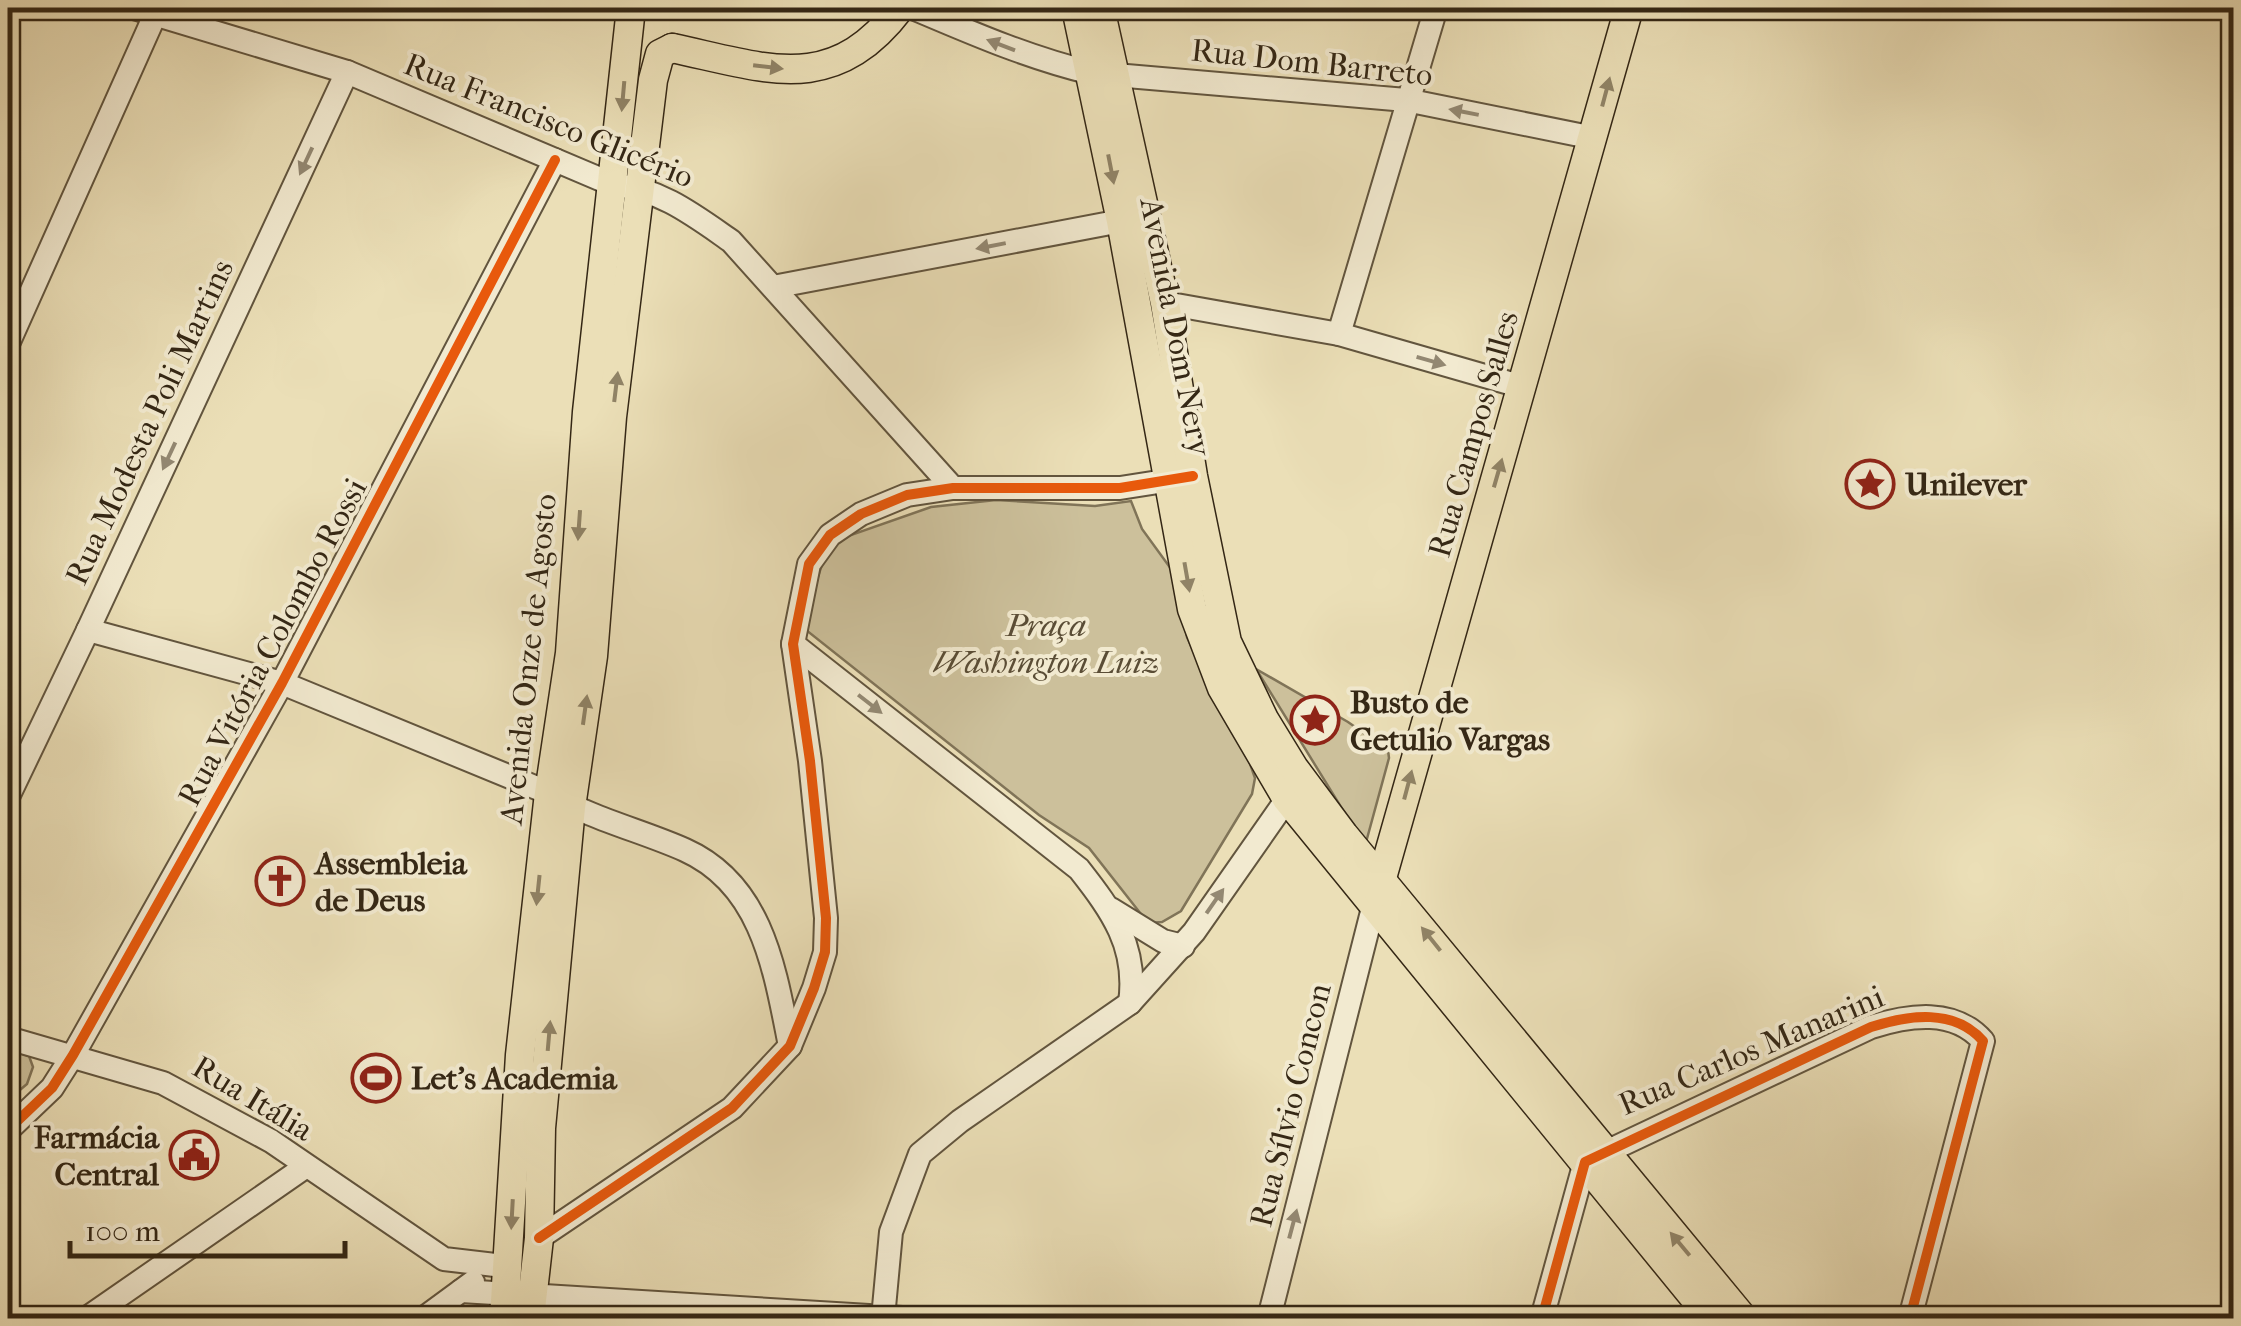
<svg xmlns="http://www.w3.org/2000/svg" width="2241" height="1326" font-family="'IM FELL French Canon',serif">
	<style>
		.green { fill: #ccc09b; stroke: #807458; stroke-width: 2.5 }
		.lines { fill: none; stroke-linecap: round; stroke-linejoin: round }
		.minor-casing { stroke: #62553e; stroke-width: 26 }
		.major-casing { stroke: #342715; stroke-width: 31 }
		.minor { stroke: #f2ead0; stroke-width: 22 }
		.major { stroke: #ebdfb7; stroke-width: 28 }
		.cycleway-casing { stroke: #f2ead0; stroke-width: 16 }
		.cycleway { stroke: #e8590c; stroke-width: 10 }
		.oneway { fill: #938872 }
		.oneway2 { fill: #908366 }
		.labels { text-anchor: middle; stroke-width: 8; stroke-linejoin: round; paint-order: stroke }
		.street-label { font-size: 32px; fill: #342715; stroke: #f2ead0 }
		.poi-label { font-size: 32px; font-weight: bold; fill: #342715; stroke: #f2ead0; text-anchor: start }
		.park-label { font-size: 32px; font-style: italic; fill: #5a4d36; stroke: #f2ead0 }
	</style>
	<rect width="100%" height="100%" fill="#ebdfb7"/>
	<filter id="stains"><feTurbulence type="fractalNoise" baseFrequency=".002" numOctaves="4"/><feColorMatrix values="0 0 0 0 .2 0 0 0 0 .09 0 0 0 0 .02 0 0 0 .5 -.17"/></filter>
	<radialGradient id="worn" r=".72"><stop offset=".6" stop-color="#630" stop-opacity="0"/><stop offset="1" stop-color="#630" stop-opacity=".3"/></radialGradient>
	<g class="green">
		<polygon points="996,500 1095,506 1131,501 1142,529 1174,573 1187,637 1216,701 1249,761 1255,778 1252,794 1181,911 1162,922 1148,923 1089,848 1039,815 806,630 806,614 826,552 848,536 931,507"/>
		<polygon points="1256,669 1348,722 1388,750 1389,758 1365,846"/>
		<polygon points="8,1049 29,1056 33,1067 27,1084 8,1100"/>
	</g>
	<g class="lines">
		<g class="minor-casing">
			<g id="minor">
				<path d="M134 8 347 72 614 185C659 188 695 216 731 241L953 488"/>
				<path d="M913 8C972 33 1029 58 1092 73L1406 100 1594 138"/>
				<polyline points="773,287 1121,221"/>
				<polyline points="1165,303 1339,334 1523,387"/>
				<polyline points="1339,334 1436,8"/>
				<polyline points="8,344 155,15"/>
				<path d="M88 630 282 683 549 793C591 819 640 830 685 850 763 885 775 971 790 1046"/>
				<path d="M793 644 1079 869C1112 911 1138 947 1130 1003"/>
				<polyline points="8,797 88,630 347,72"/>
				<polyline points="1111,909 1163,941 1183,946"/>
				<polyline points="8,1038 163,1083 271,1141 444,1259 495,1265"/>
				<polyline points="8,1130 52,1088 73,1055 282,683 555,160"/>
				<polyline points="539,1238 732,1108 790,1046 814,988 825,952 826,918 810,761 793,644 809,564 830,535 861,514 907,495 953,488 1120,488 1184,478"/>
				<polyline points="461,1291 902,1318"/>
				<polyline points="87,1318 305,1167"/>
				<polyline points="424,1318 473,1282"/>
				<polyline points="883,1318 891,1232 920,1154 960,1121 1130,1003 1194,932 1287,799"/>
				<polyline points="1269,1318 1373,908"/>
				<path d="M1542 1318 1585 1162 1871 1027C1909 1015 1954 1008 1983 1041L1910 1318"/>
			</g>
		</g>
		<g class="major-casing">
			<g id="major">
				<polyline points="1076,8 1121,221 1192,609 1222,688 1287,799 1711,1318"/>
				<polyline points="1100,8 1165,303 1193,476 1227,642 1264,719 1294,768 1344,835 1743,1318"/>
				<path d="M672 48C767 68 832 97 900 8"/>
				<polyline points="1378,892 1629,8"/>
				<polyline points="504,1318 520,1055 549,793 570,653 587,412 631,8"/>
				<polyline points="530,1318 539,1238 541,1128 571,807 593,656 612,417 653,80 660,54 672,48"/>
			</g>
		</g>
		<use href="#minor" class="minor"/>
		<use href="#major" class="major"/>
		<g class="cycleway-casing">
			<g id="cycleway">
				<polyline points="8,1130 52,1088 73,1055 282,683 555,160"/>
				<polyline points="539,1238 732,1108 790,1046 814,988 825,952 826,918 810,761 793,644 809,564 830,535 861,514 907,495 953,488 1120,488 1193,476"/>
				<path d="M1542 1318 1585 1162 1871 1027C1909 1015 1954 1008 1983 1041L1910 1318"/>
			</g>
		</g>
		<use href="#cycleway" class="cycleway"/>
	</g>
	<defs><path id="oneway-solid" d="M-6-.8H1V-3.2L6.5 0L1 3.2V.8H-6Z" transform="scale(2.5)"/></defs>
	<g class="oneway">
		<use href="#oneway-solid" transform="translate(1001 45) rotate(-159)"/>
		<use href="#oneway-solid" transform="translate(1464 112) rotate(-169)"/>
		<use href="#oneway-solid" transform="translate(306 161) rotate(115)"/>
		<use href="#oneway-solid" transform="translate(991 246) rotate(169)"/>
		<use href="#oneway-solid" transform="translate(1431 361) rotate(16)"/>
		<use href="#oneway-solid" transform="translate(169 456) rotate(115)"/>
		<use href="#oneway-solid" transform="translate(870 704) rotate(38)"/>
		<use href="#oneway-solid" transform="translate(1215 901) rotate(-55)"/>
		<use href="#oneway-solid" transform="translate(1293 1224) rotate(-75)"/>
	</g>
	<g class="oneway2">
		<use href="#oneway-solid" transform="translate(768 67) rotate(7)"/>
		<use href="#oneway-solid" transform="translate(1606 92) rotate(-75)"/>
		<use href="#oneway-solid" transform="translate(623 96) rotate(95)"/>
		<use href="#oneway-solid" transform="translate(1111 169) rotate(79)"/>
		<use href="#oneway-solid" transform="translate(616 387) rotate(-83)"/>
		<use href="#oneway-solid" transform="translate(1498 473) rotate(-74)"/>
		<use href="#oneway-solid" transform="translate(579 525) rotate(94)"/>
		<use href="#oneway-solid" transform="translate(1187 577) rotate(80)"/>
		<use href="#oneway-solid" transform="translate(585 710) rotate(-82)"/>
		<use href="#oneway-solid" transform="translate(1408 785) rotate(-75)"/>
		<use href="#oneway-solid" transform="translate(538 890) rotate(96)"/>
		<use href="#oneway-solid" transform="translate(1431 939) rotate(-129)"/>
		<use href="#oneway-solid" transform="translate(549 1036) rotate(-85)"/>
		<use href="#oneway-solid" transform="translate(512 1214) rotate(93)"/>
		<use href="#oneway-solid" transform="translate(1680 1244) rotate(-130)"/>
	</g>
	<defs>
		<g id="sight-ring" transform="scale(2.5)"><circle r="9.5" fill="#f2ead0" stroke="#8f2418" stroke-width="1.5"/><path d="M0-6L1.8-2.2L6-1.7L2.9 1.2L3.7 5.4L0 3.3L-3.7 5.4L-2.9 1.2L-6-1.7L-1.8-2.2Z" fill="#8f2418"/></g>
		<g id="church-ring" transform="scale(2.5)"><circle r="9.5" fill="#f2ead0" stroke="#8f2418" stroke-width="1.5"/><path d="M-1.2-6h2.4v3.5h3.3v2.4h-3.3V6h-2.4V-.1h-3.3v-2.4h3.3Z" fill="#8f2418"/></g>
		<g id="stadium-ring" transform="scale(2.5)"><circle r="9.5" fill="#f2ead0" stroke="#8f2418" stroke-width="1.5"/><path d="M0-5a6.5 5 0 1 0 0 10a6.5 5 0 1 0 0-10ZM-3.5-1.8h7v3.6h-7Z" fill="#8f2418"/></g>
		<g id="civic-ring" transform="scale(2.5)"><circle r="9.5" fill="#f2ead0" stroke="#8f2418" stroke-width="1.5"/><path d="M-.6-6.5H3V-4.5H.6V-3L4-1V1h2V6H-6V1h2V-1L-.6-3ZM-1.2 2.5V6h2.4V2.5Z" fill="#8f2418"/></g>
	</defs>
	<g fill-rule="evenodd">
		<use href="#sight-ring" x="1870" y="484"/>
		<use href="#sight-ring" x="1315" y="720"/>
		<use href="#church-ring" x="280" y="881"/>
		<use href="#stadium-ring" x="376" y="1078"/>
		<use href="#civic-ring" x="194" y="1155"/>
	</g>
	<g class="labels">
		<g class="street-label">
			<text transform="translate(1312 62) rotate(6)" y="11">Rua Dom Barreto</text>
			<text transform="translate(549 120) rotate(22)" y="11">Rua Francisco Glicério</text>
			<text transform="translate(1176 327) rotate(79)" y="11">Avenida Dom Nery</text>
			<text transform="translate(149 422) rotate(-65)" y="11">Rua Modesta Poli Martins</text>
			<text transform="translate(1473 434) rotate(-74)" y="11">Rua Campos Salles</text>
			<text transform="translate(272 642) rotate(-62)" y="11">Rua Vitória Colombo Rossi</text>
			<text transform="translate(528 659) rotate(-84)" y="11">Avenida Onze de Agosto</text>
			<text transform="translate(1751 1050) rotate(-23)" y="11">Rua Carlos Manarini</text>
			<text transform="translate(253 1098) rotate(31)" y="11">Rua Itália</text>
			<text transform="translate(1290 1105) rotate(-76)" y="11">Rua Sílvio Concon</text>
		</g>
		<g class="poi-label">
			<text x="1905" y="495">Unilever</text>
			<text x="1350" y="713">Busto de<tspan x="1350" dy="37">Getulio Vargas</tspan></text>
			<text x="315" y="874">Assembleia<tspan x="315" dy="37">de Deus</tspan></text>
			<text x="411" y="1089">Let's Academia</text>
			<text x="159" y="1148" text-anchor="end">Farmácia<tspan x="159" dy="37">Central</tspan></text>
		</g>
		<g class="park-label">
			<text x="1046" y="636">Praça<tspan x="1046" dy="37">Washington Luiz</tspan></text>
		</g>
	</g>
	<rect width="2241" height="1326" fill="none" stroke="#ebdfb7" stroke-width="40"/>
	<rect x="10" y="10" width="2221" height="1306" fill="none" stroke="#342715" stroke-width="5"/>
	<rect x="20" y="20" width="2201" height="1286" fill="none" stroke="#342715" stroke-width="2.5"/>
	<path d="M70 1241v15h275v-15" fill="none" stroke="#342715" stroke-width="5"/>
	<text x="85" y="1241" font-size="30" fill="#342715" stroke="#f2ead0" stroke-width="8" paint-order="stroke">100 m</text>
	<rect width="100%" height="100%" filter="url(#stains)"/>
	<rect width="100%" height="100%" fill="url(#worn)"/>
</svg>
